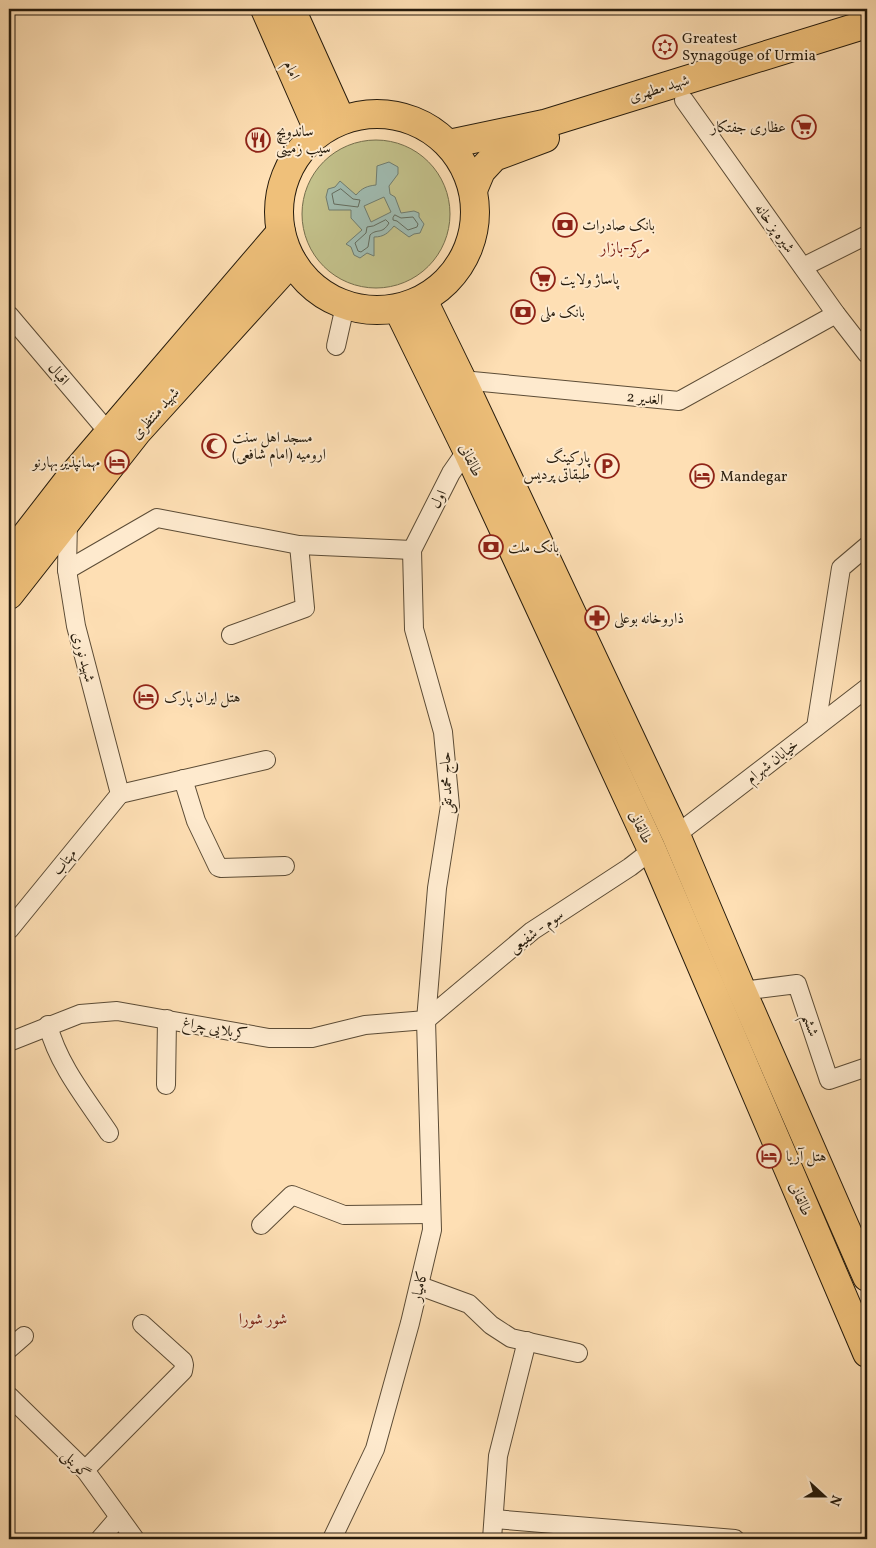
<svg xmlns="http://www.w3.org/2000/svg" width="876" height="1548" font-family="Vollkorn,Amiri,serif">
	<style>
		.green { fill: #c3c18b; stroke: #746e4c }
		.water { fill: #a0bcb2; stroke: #6f7c70; fill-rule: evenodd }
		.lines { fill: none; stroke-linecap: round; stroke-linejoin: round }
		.shore { stroke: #636c5f; stroke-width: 1 }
		.street-casing { stroke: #5c4c36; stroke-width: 20 }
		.primary-casing { stroke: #261b0c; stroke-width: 30 }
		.street { stroke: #feeace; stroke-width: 18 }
		.primary { stroke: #efc07a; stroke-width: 28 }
		.labels { text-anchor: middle; stroke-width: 4; stroke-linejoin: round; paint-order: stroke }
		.poi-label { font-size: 15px; fill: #261b0c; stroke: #feeace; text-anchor: start }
		.street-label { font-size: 15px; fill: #261b0c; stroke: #feeace }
		.neighbourhood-label { font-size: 16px; fill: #7a1f14; stroke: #feeace }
	</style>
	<rect width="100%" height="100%" fill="#fedfb4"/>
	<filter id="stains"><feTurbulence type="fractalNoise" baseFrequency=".004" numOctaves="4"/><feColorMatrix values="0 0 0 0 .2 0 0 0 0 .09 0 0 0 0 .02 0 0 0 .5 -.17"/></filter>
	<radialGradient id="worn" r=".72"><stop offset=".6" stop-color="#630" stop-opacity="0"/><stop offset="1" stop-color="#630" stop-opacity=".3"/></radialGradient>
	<circle class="green" cx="376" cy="214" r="74"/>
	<path class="water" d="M389 162 398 167V174L389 186 390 194 395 197 401 213 414 211 419 213V217L424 224 420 233 414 234 409 237 394 226C388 233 384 237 374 237V256L367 253 360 258 354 255 351 247 346 244 362 230 351 218V210H329L326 197 328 189 335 187 340 181 356 195C362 188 367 186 376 185L377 166ZM384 197 391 212 371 222 364 206Z"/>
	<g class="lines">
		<g class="shore">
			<polygon points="341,189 353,199 360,200 358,207 334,204 332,194"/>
			<polygon points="395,215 401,218 413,217 418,224 417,227 408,230 397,221 393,220 393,218"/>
			<path d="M386 220 389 223C382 235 377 228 370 235L368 247 361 252 358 251 355 243 366 233 367 227 373 226Z"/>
		</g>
		<g class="street-casing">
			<g id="street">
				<polyline points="684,100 836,314 867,354"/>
				<polyline points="803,267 867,235"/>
				<polyline points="9,315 109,433"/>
				<polyline points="336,346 345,306"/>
				<polyline points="462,380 679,401 836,314"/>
				<polyline points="68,520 67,570 76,626 120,794"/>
				<polyline points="67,570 157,518 299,545 412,550"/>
				<polyline points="231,635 305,608 299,545"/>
				<polyline points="816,727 841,568 867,546"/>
				<polyline points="183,779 196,821 218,867 221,868 285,866"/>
				<polyline points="120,794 266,760"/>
				<polyline points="676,835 867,688"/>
				<polyline points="9,930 120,794"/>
				<polyline points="742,991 797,984 829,1080 867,1067"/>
				<polyline points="426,1020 532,931 630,867 652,850"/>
				<path d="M48 1025C58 1065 87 1100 109 1133"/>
				<polyline points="9,1042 80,1014 117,1011 269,1038 312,1038 365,1025 426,1020"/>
				<polyline points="166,1085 167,1019"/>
				<polyline points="261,1225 292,1195 344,1215 431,1214"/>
				<polyline points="420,1286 469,1304 491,1325 511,1338 578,1353"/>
				<polyline points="9,1349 24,1336"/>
				<polyline points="9,1396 85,1470 135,1539"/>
				<polyline points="85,1470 183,1371 184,1365 183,1361 142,1324"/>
				<polyline points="494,1519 735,1539"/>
				<polyline points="100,1539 119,1517"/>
				<polyline points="332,1539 375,1449 410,1323 432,1230 426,1020 437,888 450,806 443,732 414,629 412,550 451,473 467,450"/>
				<polyline points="492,1539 498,1456 527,1341"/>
			</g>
		</g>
		<g class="primary-casing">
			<g id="primary">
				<polyline points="265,9 319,132"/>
				<polyline points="291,9 341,120"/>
				<circle cx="377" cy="212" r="98"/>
				<polyline points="449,144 544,124 867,24"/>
				<polyline points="473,190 481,171 494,157 545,138"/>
				<polyline points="423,300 462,380 676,835 742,991 867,1277"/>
				<polyline points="398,309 467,450 652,850 867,1353"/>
				<polyline points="9,557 67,482 281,232"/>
				<polyline points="9,595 137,432 292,261"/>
			</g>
		</g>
		<use href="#street" class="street"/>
		<use href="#primary" class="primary"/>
	</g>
	<defs>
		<g id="synagogue-ring" transform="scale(1.25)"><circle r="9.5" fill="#feeace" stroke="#8f2418" stroke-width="1.5"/><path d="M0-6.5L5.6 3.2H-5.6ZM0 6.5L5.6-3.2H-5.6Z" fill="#8f2418"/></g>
		<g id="supermarket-ring" transform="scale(1.25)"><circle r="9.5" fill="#feeace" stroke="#8f2418" stroke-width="1.5"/><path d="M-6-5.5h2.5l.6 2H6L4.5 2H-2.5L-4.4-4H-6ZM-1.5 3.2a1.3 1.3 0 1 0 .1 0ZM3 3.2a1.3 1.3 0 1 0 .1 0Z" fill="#8f2418"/></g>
		<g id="restaurant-ring" transform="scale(1.25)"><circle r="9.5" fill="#feeace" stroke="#8f2418" stroke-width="1.5"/><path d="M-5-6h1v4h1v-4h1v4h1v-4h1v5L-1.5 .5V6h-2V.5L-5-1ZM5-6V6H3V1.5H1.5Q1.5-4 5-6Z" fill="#8f2418"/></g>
		<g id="bank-ring" transform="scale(1.25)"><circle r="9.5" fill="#feeace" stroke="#8f2418" stroke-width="1.5"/><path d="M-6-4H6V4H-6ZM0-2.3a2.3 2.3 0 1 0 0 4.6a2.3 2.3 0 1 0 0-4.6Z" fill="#8f2418"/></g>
		<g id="mosque-ring" transform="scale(1.25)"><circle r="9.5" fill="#feeace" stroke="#8f2418" stroke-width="1.5"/><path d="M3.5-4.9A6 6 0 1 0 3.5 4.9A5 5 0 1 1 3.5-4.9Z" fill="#8f2418"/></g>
		<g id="hotel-ring" transform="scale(1.25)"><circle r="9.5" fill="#feeace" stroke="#8f2418" stroke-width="1.5"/><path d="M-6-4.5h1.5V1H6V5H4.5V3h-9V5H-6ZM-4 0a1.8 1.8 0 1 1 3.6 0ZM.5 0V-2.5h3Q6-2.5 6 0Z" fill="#8f2418"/></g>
		<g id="parking-ring" transform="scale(1.25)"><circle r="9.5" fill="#feeace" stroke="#8f2418" stroke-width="1.5"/><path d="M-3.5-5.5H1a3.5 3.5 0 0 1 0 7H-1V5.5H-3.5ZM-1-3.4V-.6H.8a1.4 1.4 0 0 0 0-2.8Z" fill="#8f2418"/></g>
		<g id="pharmacy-ring" transform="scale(1.25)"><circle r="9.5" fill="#feeace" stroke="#8f2418" stroke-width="1.5"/><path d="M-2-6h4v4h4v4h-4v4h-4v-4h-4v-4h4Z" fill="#8f2418"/></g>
	</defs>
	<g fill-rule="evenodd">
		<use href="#synagogue-ring" x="665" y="47"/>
		<use href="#supermarket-ring" x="804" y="127"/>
		<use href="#restaurant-ring" x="258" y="140"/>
		<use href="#bank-ring" x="565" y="225"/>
		<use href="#supermarket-ring" x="543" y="279"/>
		<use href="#bank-ring" x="523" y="312"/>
		<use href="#mosque-ring" x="214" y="446"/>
		<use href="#hotel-ring" x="117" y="462"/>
		<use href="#parking-ring" x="607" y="466"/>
		<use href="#hotel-ring" x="702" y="476"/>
		<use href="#bank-ring" x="491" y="547"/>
		<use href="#pharmacy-ring" x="597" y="618"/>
		<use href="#hotel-ring" x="146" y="697"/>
		<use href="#hotel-ring" x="769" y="1156"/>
	</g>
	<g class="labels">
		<g class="poi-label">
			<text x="682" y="43">Greatest<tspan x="682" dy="17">Synagouge of Urmia</tspan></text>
			<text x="786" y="132" text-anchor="end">عظاری جفتکار</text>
			<text x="276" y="136">ساندویچ<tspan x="276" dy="17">سیب زمینی</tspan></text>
			<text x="582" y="230">بانک صادرات</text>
			<text x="560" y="284">پاساژ ولایت</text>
			<text x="540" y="317">بانک ملی</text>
			<text x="232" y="442">مسجد اهل سنت<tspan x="232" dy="17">ارومیه (امام شافعی)</tspan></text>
			<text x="590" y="462" text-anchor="end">پارکینگ<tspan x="590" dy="17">طبقاتی پردیس</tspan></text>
			<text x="100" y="467" text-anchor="end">مهمانپذیر بهارنو</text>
			<text x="720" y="481">Mandegar</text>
			<text x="508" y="552">بانک ملت</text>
			<text x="614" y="623">ذاروخانه بوعلی</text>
			<text x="164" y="702">هتل ایران پارک</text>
			<text x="786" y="1161">هتل آریا</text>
		</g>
		<g class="street-label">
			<text transform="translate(292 70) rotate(66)" y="5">امام</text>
			<text transform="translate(659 88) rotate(-17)" y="5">شهید مطهری</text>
			<text transform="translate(775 228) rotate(54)" y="5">شیره پز خانه</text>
			<text transform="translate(59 374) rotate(50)" y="5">اقبال</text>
			<text transform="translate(645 398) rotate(6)" y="5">2 الغدیر</text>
			<text transform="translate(155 413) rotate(-48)" y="5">شهید منتظری</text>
			<text transform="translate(471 460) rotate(65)" y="5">طالقانی</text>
			<text transform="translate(438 499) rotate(-63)" y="5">اول</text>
			<text transform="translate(84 657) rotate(75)" y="5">شهید نوری</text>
			<text transform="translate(772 761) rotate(-38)" y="5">خیابان شهرام</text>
			<text transform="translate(446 783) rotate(-92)" y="5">حاج محمد تقی</text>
			<text transform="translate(641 827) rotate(65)" y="5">طالقانی</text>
			<text transform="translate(64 862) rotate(-51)" y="5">مهتاب</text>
			<text transform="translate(536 931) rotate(-36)" y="5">سوم - شفیعی</text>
			<text transform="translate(811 1025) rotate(72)" y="5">ششم</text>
			<text transform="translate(215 1028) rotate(11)" y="5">کربلایی چراغ</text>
			<text transform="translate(801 1199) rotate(67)" y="5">طالقانی</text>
			<text transform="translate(419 1286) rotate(-77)" y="5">کامیار</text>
			<text transform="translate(76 1464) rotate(47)" y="5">گوینلی</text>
		</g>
		<g class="neighbourhood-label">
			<text x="625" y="253">مرکز-بازار</text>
			<text x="263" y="1324">شور شورا</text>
		</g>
	</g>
	<rect width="876" height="1548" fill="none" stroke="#fedfb4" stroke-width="30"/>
	<rect x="10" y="10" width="856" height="1528" fill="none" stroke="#261b0c" stroke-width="2.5"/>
	<rect x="15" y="15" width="846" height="1518" fill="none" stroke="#261b0c"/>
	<g transform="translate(824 1496) rotate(111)" stroke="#feeace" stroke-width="4" paint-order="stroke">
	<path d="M0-4L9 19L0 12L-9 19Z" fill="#261b0c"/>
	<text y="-8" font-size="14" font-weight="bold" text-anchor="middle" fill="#261b0c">N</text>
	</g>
	<rect width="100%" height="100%" filter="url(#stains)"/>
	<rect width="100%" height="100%" fill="url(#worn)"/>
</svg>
